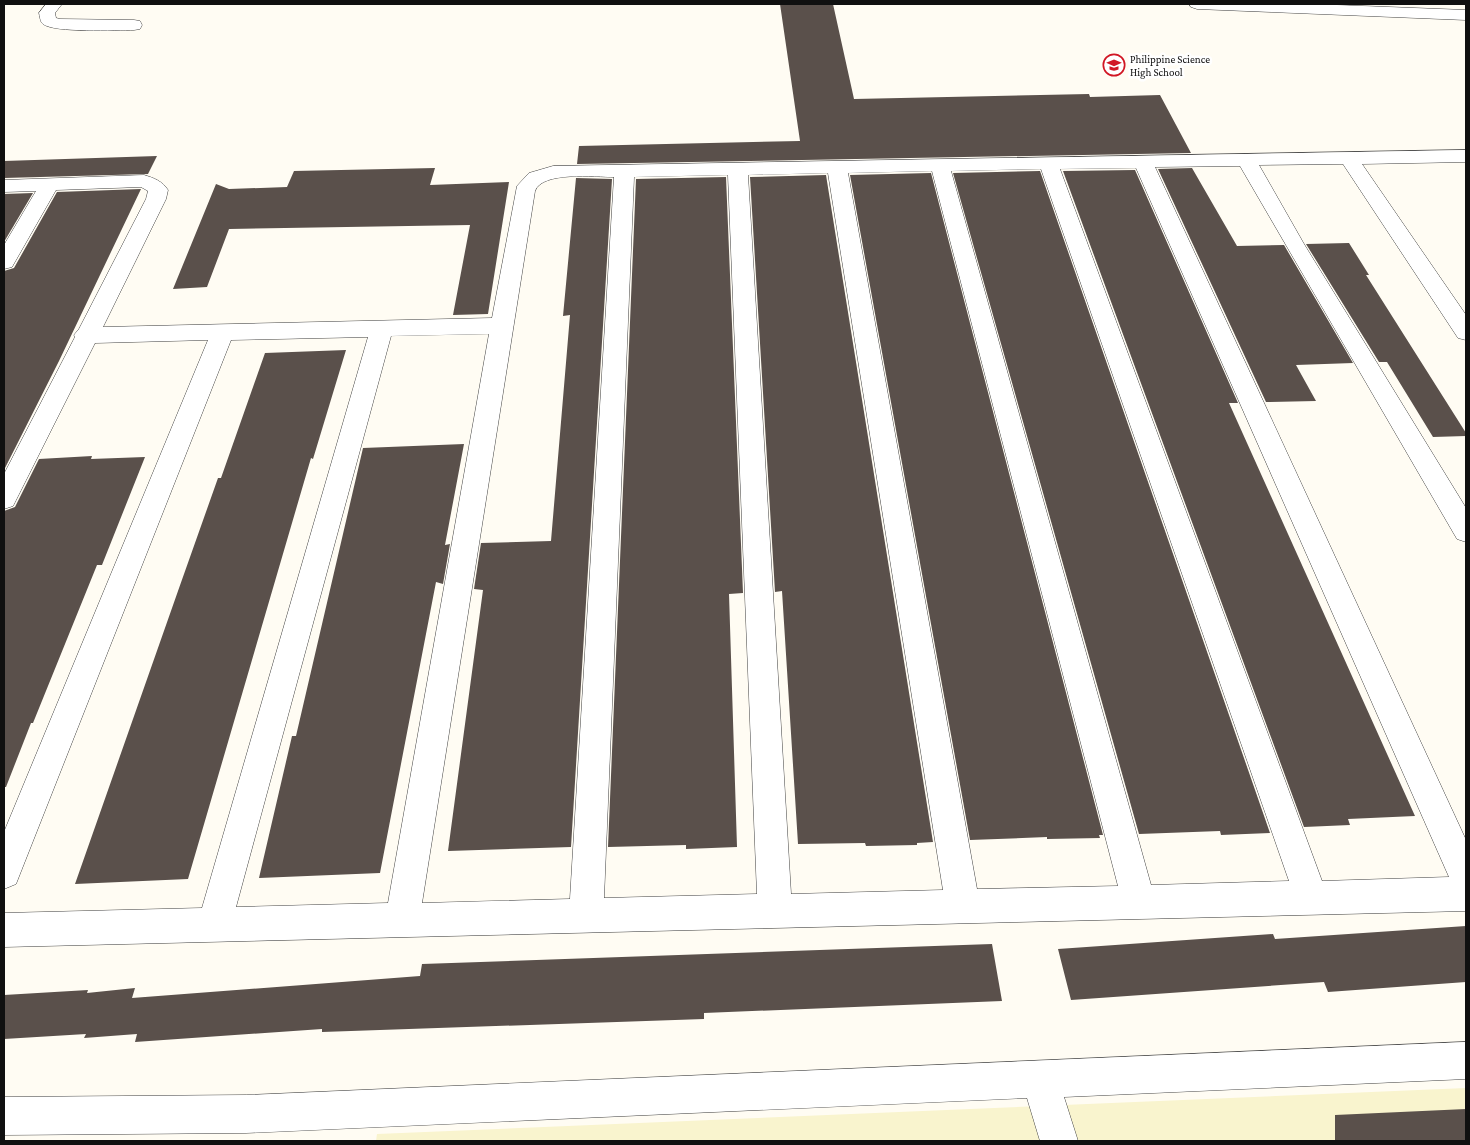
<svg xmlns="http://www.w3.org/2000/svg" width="1470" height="1145" font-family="'Crimson Pro',serif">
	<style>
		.farmland { fill: #f9f4ce }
		.building { fill: #5a504b }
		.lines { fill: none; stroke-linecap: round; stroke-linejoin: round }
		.minor-casing { stroke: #434343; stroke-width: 1 }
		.minor { fill: #fff; fill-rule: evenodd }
		.labels { text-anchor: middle; stroke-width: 5; stroke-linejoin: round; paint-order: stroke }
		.far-poi-label { font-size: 11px; fill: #101010; stroke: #fff; text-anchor: start }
	</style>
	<rect width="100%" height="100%" fill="#fffcf3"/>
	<polygon class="farmland" points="1466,1088 1466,1141 376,1141 377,1134"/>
	<g class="building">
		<polygon points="780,4 833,4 854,99 1089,94 1090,97 1160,95 1191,153 577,164 579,146 800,141"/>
		<polygon points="157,156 148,174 4,178 4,161"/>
		<polygon points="435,168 430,185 509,182 488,314 453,315 470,225 229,229 207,287 173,289 216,184 229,189 287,187 294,171"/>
		<polygon points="1192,168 1237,246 1284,245 1353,363 1296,365 1316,401 1266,402 1158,169"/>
		<polygon points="1135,170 1238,403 1229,403 1415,816 1348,819 1350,825 1304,827 1063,171"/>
		<polygon points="1040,171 1270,833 1221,835 1220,831 1139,834 953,173"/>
		<polygon points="931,173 1103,835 1099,835 1100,838 1047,839 1047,837 970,840 850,175"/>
		<polygon points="826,175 933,842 917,843 917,845 866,846 865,843 798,844 782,591 775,592 750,177"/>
		<polygon points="726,177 743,593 729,594 737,847 686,849 686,845 608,847 636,179"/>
		<polygon points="576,178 612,179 571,847 448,851 483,590 474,589 481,543 551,541 570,315 563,316"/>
		<polygon points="141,189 59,361 4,470 4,271 14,268 57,192"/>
		<polygon points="33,193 4,242 4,194"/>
		<polygon points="1349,243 1369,275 1366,275 1466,433 1466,436 1433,437 1387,362 1379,362 1306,244"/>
		<polygon points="346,350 313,459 311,458 188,879 75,884 178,591 218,478 221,478 265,353"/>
		<polygon points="464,444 445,545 450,544 443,584 436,582 380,873 259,878 292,736 296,736 363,448"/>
		<polygon points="92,456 91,459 145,457 102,565 97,565 33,723 31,723 6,787 4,787 4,511 15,507 39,459"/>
		<polygon points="1466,926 1466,982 1328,992 1324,982 1071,1000 1058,949 1273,934 1275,939"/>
		<polygon points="992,944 1002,1001 704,1013 704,1019 322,1032 322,1029 135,1042 137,1034 84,1038 86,1034 4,1039 4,995 88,990 87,993 135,988 132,998 420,976 422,964"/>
		<polygon points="1466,1109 1466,1141 1335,1141 1335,1115"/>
	</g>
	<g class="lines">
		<g class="minor-casing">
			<g id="minor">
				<path d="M46 4H62L55 13 56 18 60 19 134 20 140 21 142 25 140 29 134 30C117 30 54 33 43 24 40 22 40 16 39 13Z"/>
				<polygon points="1189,4 1311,4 1466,10 1466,20 1197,9 1191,7"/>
				<path d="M1466 150V162L1362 164 1466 315V340L1458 338 1343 164 1259 165 1304 244 1466 508V542L1457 539 1240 166 1155 167 1466 840V911L4 947V913L202 908 368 337 231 340 16 884 4 889V832L208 340 95 343 13 506 4 509V474L75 337 74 335 79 329 146 199 148 191 141 187 56 190 12 267 4 269V245L36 191 4 192V180L144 175C154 178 162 181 168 190L166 199 103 327 492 318 517 186 529 173 553 166ZM1136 168 1449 877 1322 881 1060 169ZM1041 169 1289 881 1151 885 951 171ZM932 171 1118 886 977 889 848 173ZM828 173 943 890 791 894 748 175ZM728 175 757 894 604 898 634 177ZM614 177 570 899 422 903 535 191C542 171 595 177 614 177ZM489 334 388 903 236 907 391 336Z"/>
				<polygon points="1466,1042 1466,1079 1064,1097 1078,1141 1040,1141 1027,1098 246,1133 4,1135 4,1097 246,1095"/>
			</g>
		</g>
		<use href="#minor" class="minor"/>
	</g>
	<defs>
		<g id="school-ring" transform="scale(1.125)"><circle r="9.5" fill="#fff" stroke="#d11624" stroke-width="1.5"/><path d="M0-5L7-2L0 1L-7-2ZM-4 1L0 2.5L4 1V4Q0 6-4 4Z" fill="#d11624"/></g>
	</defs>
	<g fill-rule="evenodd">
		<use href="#school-ring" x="1114" y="65"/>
	</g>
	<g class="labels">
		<g class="far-poi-label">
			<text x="1130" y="63">Philippine Science<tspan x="1130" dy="13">High School</tspan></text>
		</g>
	</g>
	<rect width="1470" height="1145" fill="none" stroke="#101010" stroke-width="10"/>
</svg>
